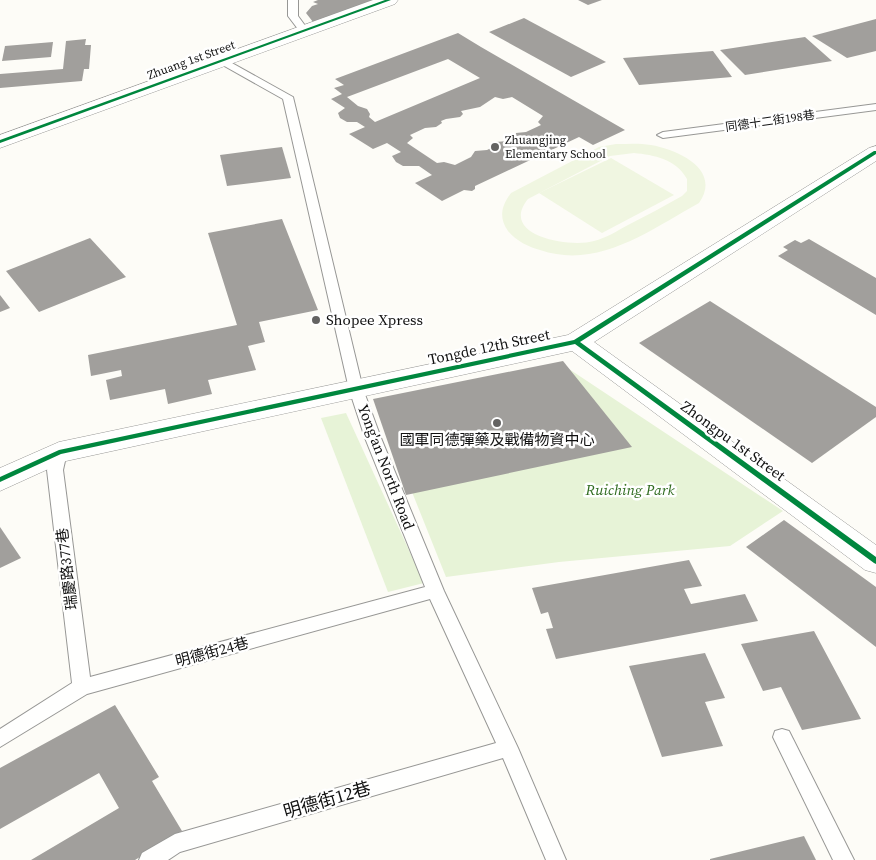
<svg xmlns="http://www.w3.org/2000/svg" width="876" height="860" font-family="'Source Serif 4','Noto Sans TC',serif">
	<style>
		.green { fill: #e7f3d7 }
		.pitch { fill: #f0f6e1; fill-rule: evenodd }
		.building { fill: #a19f9c; fill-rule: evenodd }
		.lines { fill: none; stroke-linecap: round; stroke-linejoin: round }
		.service-casing { stroke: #979795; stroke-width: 2 }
		.minor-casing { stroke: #979795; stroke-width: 1 }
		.service { fill: #fffffe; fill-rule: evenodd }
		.minor { fill: #fffffe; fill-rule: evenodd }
		.cycleway-casing { stroke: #fff; stroke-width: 3 }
		.cycleway { fill: #00873e; fill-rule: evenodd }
		.poi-dot { fill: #646362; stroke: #fff; stroke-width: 2 }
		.labels { text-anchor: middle; stroke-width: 5; stroke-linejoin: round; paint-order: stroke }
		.far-street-label { font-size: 12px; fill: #111; stroke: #fff }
		.far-poi-label { font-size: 12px; fill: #111; stroke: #fff; text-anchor: start }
		.poi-label { font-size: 15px; fill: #111; stroke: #fff; text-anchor: start }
		.street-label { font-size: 15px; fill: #111; stroke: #fff }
		.park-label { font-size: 15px; font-style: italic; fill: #2f6b1f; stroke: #fff }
		.near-street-label { font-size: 18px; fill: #111; stroke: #fff }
	</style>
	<rect width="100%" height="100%" fill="#fdfcf7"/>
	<g class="green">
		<polygon points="569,369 783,511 730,546 559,562 446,577 404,472"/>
		<polygon points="346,413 424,583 388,592 321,418"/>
	</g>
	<g class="pitch">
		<path d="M616 144C628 144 639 143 651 145 679 150 722 170 699 203 650 230 598 270 540 250 529 247 516 241 508 231 498 217 502 205 511 193L599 147ZM634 153C654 155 676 159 687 179V191L682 196C664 206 646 216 628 225 617 231 606 238 594 241 570 248 498 236 528 199L610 156Z"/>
		<polygon points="611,158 674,195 602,233 539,193"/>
	</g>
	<g class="building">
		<polygon points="318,0 376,0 313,22 306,13 312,6 318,4 313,2"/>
		<polygon points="578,0 602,0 588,5"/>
		<polygon points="524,18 606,62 571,77 489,32"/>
		<polygon points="876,19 876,51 847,58 812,36"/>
		<path d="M458 33 481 47 625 130 593 145 579 137 475 186V189L472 191 464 190 442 201 415 183 432 175 419 166H403L396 162 392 156 401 152 387 143 373 149 349 134 365 127 357 122H347L340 118 338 113 345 108 331 99 342 94 334 88 344 85 335 79ZM448 59 480 78 375 122 369 117 370 114 367 109 358 106 347 97ZM495 97 503 99 512 97 543 116 538 122 541 125 526 132 516 133 513 138 507 141 496 142 493 147 487 150 475 151 471 157 455 165 444 162 437 163 407 143 413 138 410 135 425 128 436 127 442 123 441 121 446 119 460 117 463 114 461 111 480 107Z"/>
		<polygon points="805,37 832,61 745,75 720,50"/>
		<polygon points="86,39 85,45 91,45 89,69 84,69 82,81 0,88 0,74 63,69 66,41"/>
		<polygon points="53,42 51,57 2,61 5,46"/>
		<polygon points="713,51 732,77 639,85 623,58"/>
		<polygon points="282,147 291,178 227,186 220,155"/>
		<polygon points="282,219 318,310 259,322 265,342 248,346 256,370 208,380 212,394 168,404 165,389 110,400 106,380 122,376 121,370 91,376 88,355 237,325 208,233"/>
		<polygon points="90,238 126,277 39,312 6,271"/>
		<polygon points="809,239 876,278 876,315 778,256 788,250 783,247 795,240 801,243"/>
		<polygon points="0,295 10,308 0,312"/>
		<polygon points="710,301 876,407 876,417 812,463 639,343"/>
		<polygon points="563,361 632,447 406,495 373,399"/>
		<polygon points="784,520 876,587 876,647 746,547"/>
		<polygon points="0,527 21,558 0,568"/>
		<polygon points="689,560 702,586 684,589 691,604 745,594 758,621 556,659 546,629 553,628 548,612 541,614 532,588"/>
		<polygon points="814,631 861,719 802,730 781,687 763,691 741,644"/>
		<polygon points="705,653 725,698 705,702 723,746 662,757 629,666"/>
		<polygon points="115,705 159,777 152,781 182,831 135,860 31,860 119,808 99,773 0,829 0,768"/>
		<polygon points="804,836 816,860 710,860 710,859"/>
	</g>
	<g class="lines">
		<g class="service-casing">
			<g id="service">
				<polygon points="288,0 298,0 298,16 309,31 307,33 301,33 288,16"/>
				<polygon points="223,58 293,97 363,389 381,438 444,591 518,748 566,860 546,860 503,758 180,852 168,860 139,860 142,853 175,834 496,743 430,599 87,694 0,747 0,729 72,683 47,470 54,448 59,446 64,448 67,452 63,470 90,677 425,587 365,438 349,389 283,99 219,63 218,61"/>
				<polygon points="876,104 876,110 663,138 657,135 663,132"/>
				<polygon points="782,729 789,731 854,860 833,860 773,737 775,731"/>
			</g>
		</g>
		<g class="minor-casing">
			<g id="minor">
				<polygon points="373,0 398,0 395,4 0,148 0,135"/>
				<polygon points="876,146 876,161 594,342 876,545 876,573 865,570 572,351 66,461 0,491 0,468 59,442 568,335 869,148"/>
			</g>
		</g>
		<use href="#service" class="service"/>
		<use href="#minor" class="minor"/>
		<g class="cycleway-casing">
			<g id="cycleway">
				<polygon points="385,0 391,0 0,143 0,140"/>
				<polygon points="874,151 876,151 876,154 580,342 876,557 876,564 874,563 575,344 61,454 0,482 0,477 59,450 574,340"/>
			</g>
		</g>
		<use href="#cycleway" class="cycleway"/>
	</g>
	<g class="poi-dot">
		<circle cx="495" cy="147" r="5"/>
		<circle cx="316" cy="320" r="5"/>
		<circle cx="497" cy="423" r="5"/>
	</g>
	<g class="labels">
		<g class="far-street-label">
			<text transform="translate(191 60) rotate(-20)" y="4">Zhuang 1st Street</text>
			<text transform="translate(770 121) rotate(-8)" y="4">同德十二街198巷</text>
		</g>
		<g class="far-poi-label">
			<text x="505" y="144">Zhuangjing<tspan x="505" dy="14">Elementary School</tspan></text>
		</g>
		<g class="poi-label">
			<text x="326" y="325">Shopee Xpress</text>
			<text x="497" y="445" text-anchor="middle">國軍同德彈藥及戰備物資中心</text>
		</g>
		<g class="street-label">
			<text transform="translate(489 347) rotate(-12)" y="5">Tongde 12th Street</text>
			<text transform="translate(733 441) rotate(36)" y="5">Zhongpu 1st Street</text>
			<text transform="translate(386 467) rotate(69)" y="5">Yong'an North Road</text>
			<text transform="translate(67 569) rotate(-97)" y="5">瑞慶路377巷</text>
			<text transform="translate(212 652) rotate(-15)" y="5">明德街24巷</text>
		</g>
		<g class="park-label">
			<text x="630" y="495">Ruiching Park</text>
		</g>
		<g class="near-street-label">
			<text transform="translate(327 800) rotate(-16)" y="6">明德街12巷</text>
		</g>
	</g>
</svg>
